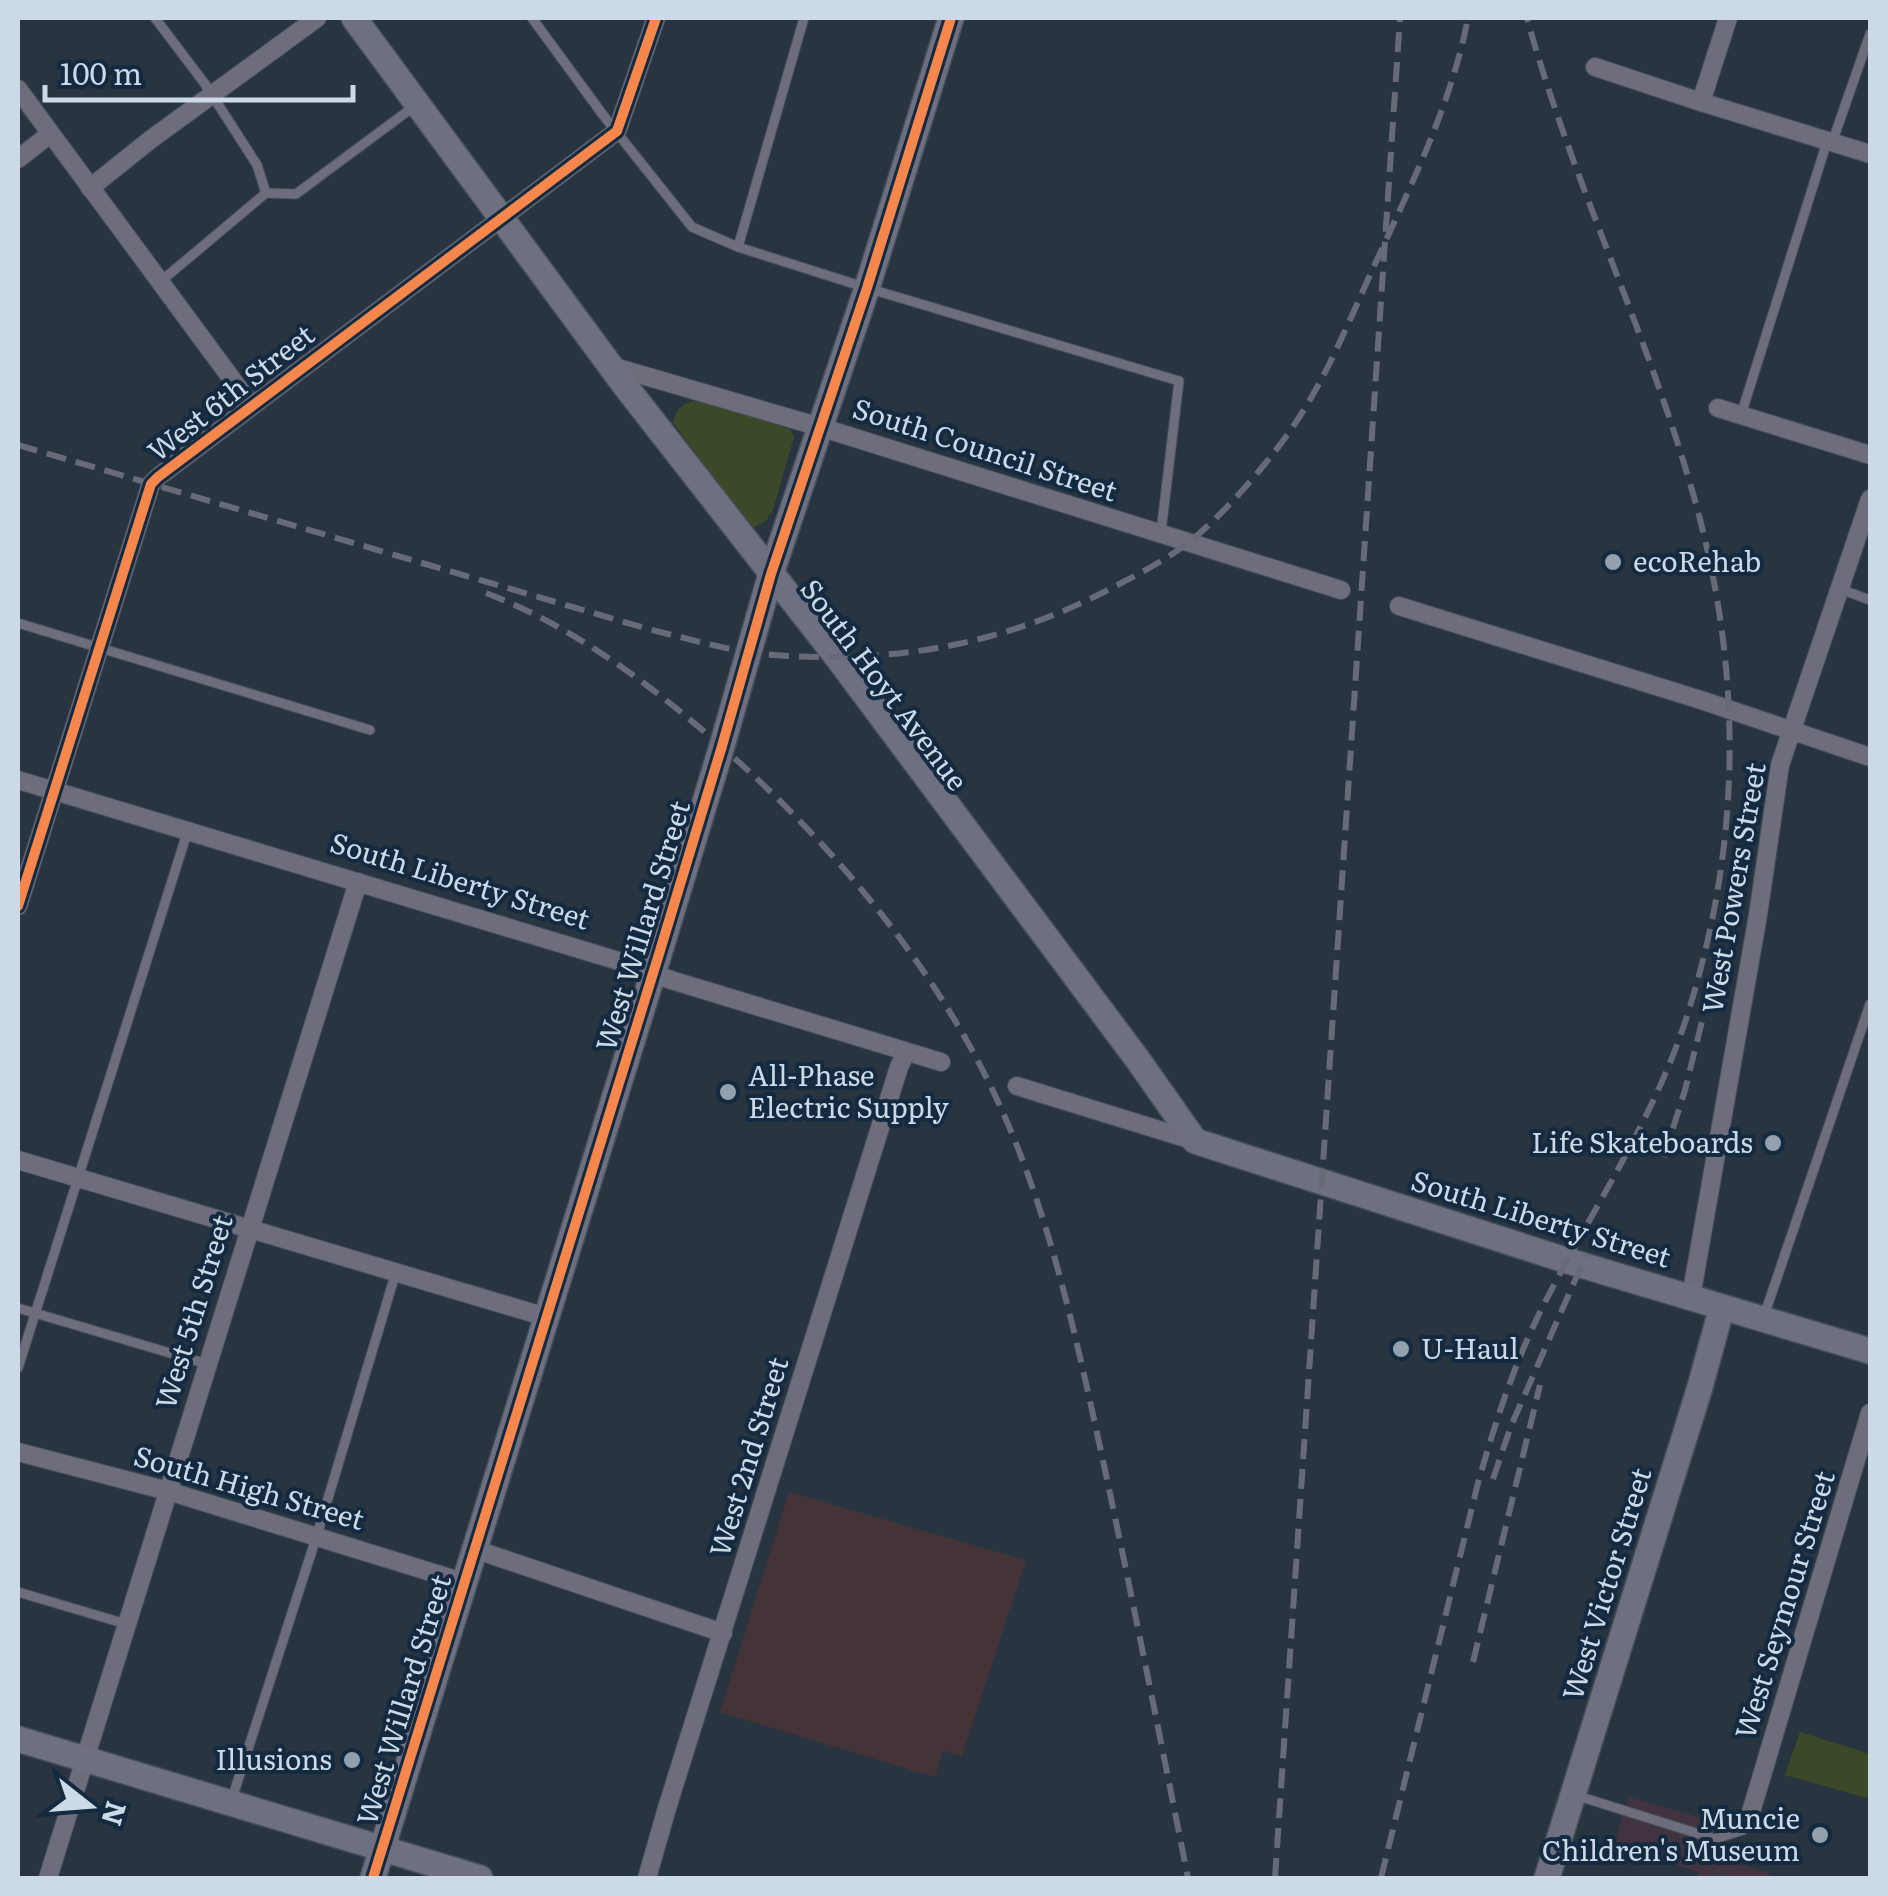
<svg xmlns="http://www.w3.org/2000/svg" width="1888" height="1896" font-family="Literata,serif">
	<style>
		.commercial { fill: #413440 }
		.industrial { fill: #453437 }
		.green { fill: #3b4928 }
		.lines { fill: none; stroke-linecap: round; stroke-linejoin: round }
		.lane-casing { stroke: #454f59; stroke-width: 11 }
		.street-casing { stroke: #454f59; stroke-width: 20 }
		.secondary-casing { stroke: #454f59; stroke-width: 28 }
		.lane { stroke: #6d6d7c; stroke-width: 9 }
		.street { stroke: #6d6d7c; stroke-width: 18 }
		.secondary { stroke: #6e7081; stroke-width: 25 }
		.rail { stroke: #666b77; stroke-width: 6; stroke-dasharray: 20 10; stroke-linecap: butt }
		.cycleway-casing { stroke: #142a40; stroke-width: 16 }
		.cycleway { stroke: #f5874c; stroke-width: 10 }
		.poi-dot { fill: #93a0ad; stroke: #142a40; stroke-width: 4 }
		.labels { text-anchor: middle; stroke-width: 8; stroke-linejoin: round; paint-order: stroke }
		.street-label { font-size: 28px; fill: #ccdae8; stroke: #142a40 }
		.poi-label { font-size: 28px; fill: #ccdae8; stroke: #142a40; text-anchor: start }
	</style>
	<rect width="100%" height="100%" fill="#283440"/>
	<polygon class="commercial" points="1629,1797 1716,1822 1706,1853 1771,1874 1769,1878 1722,1878 1712,1875 1711,1878 1697,1878 1698,1872 1613,1847"/>
	<polygon class="industrial" points="789,1492 1026,1560 962,1756 943,1751 935,1777 720,1712"/>
	<g class="green">
		<path d="M699 401 790 429 794 437 773 510 766 521 754 527 745 522 673 422C678 406 683 402 699 401Z"/>
		<polygon points="1800,1732 1870,1754 1870,1799 1785,1775"/>
	</g>
	<g class="lines">
		<g class="lane-casing">
			<g id="lane">
				<polyline points="155,18 205,84 257,165 266,193"/>
				<polyline points="532,18 603,115 692,227 738,247"/>
				<polyline points="804,18 738,247 867,288 1179,381 1161,532"/>
				<polyline points="160,282 266,193 296,194 416,105"/>
				<polyline points="1741,415 1825,148 1832,143 1870,34"/>
				<polyline points="1840,589 1870,600"/>
				<polyline points="18,623 370,730"/>
				<polyline points="18,1308 207,1364"/>
				<polyline points="1763,1319 1870,1004"/>
				<polyline points="18,1368 188,830"/>
				<polyline points="18,1592 126,1624"/>
				<polyline points="1575,1795 1715,1839 1743,1830 1751,1813"/>
				<polyline points="231,1802 317,1535 396,1272"/>
			</g>
		</g>
		<g class="street-casing">
			<g id="street">
				<polyline points="1595,67 1701,102 1870,154"/>
				<polyline points="18,89 251,405"/>
				<polyline points="1701,102 1728,18"/>
				<polyline points="18,159 50,134"/>
				<polyline points="90,188 150,140 317,18"/>
				<polyline points="611,366 820,427 1341,590"/>
				<polyline points="1718,408 1870,455"/>
				<polyline points="1399,606 1704,701 1870,757"/>
				<polyline points="18,780 622,962 671,980 941,1062"/>
				<polyline points="18,906 151,484 158,477 617,131 656,18"/>
				<polyline points="1017,1086 1195,1141"/>
				<polyline points="18,1160 546,1317"/>
				<polyline points="1691,1297 1758,915 1780,765 1870,499"/>
				<polyline points="18,1452 168,1491 463,1582"/>
				<polyline points="474,1549 723,1633"/>
				<polyline points="1751,1812 1870,1413"/>
				<polyline points="48,1878 358,882"/>
				<polyline points="647,1878 667,1808 899,1067 906,1053"/>
			</g>
		</g>
		<g class="secondary-casing">
			<g id="secondary">
				<polyline points="354,18 626,387 837,657 1138,1060 1195,1141 1568,1261 1870,1351"/>
				<polyline points="18,1739 480,1878"/>
				<polyline points="373,1878 659,954 722,746 771,574 867,288 951,18"/>
				<polyline points="1547,1878 1700,1387 1722,1307"/>
			</g>
		</g>
		<use href="#lane" class="lane"/>
		<use href="#street" class="street"/>
		<use href="#secondary" class="secondary"/>
		<g class="rail">
			<path d="M18 445 648 629C690 639 731 652 774 655 900 664 1012 643 1123 582 1145 571 1168 558 1188 543 1221 517 1260 472 1285 438 1324 385 1348 323 1375 264 1412 183 1451 105 1468 18"/>
			<path d="M486 593C582 630 666 696 741 764 832 847 914 944 973 1052 1044 1181 1074 1327 1105 1470 1134 1606 1161 1742 1188 1878"/>
			<polyline points="1664,1157 1685,1090 1713,977"/>
			<polyline points="1493,1479 1511,1426 1587,1253"/>
			<polyline points="1473,1662 1540,1385"/>
			<polyline points="1275,1878 1400,18"/>
			<path d="M1381 1878 1478 1483C1495 1423 1514 1364 1542 1308 1591 1211 1654 1120 1687 1016 1744 837 1743 659 1689 480 1643 323 1570 175 1527 18"/>
		</g>
		<g class="cycleway-casing">
			<g id="cycleway">
				<polyline points="18,906 151,484 158,477 617,131 656,18"/>
				<polyline points="373,1878 659,954 722,746 771,574 867,288 951,18"/>
			</g>
		</g>
		<use href="#cycleway" class="cycleway"/>
	</g>
	<g class="poi-dot">
		<circle cx="1613" cy="562" r="10"/>
		<circle cx="728" cy="1092" r="10"/>
		<circle cx="1773" cy="1143" r="10"/>
		<circle cx="1401" cy="1349" r="10"/>
		<circle cx="352" cy="1760" r="10"/>
		<circle cx="1820" cy="1835" r="10"/>
	</g>
	<g class="labels">
		<g class="street-label">
			<text transform="translate(231 393) rotate(-38)" y="10">West 6th Street</text>
			<text transform="translate(985 450) rotate(18)" y="10">South Council Street</text>
			<text transform="translate(884 685) rotate(53)" y="10">South Hoyt Avenue</text>
			<text transform="translate(460 881) rotate(17)" y="10">South Liberty Street</text>
			<text transform="translate(1734 888) rotate(-80)" y="10">West Powers Street</text>
			<text transform="translate(643 926) rotate(-73)" y="10">West Willard Street</text>
			<text transform="translate(1541 1219) rotate(17)" y="10">South Liberty Street</text>
			<text transform="translate(194 1312) rotate(-73)" y="10">West 5th Street</text>
			<text transform="translate(749 1457) rotate(-73)" y="10">West 2nd Street</text>
			<text transform="translate(249 1488) rotate(16)" y="10">South High Street</text>
			<text transform="translate(1607 1584) rotate(-73)" y="10">West Victor Street</text>
			<text transform="translate(1785 1605) rotate(-73)" y="10">West Seymour Street</text>
			<text transform="translate(404 1700) rotate(-73)" y="10">West Willard Street</text>
		</g>
		<g class="poi-label">
			<text x="1633" y="572">ecoRehab</text>
			<text x="748" y="1086">All-Phase<tspan x="748" dy="32">Electric Supply</tspan></text>
			<text x="1753" y="1153" text-anchor="end">Life Skateboards</text>
			<text x="1421" y="1359">U-Haul</text>
			<text x="332" y="1770" text-anchor="end">Illusions</text>
			<text x="1800" y="1829" text-anchor="end">Muncie<tspan x="1800" dy="32">Children's Museum</tspan></text>
		</g>
	</g>
	<rect width="1888" height="1896" fill="none" stroke="#ccdae8" stroke-width="40"/>
	<g transform="translate(90 1806) rotate(107)" stroke="#142a40" stroke-width="8" paint-order="stroke">
	<path d="M0-8L18 38L0 25L-18 38Z" fill="#ccdae8"/>
	<text y="-15" font-size="28" font-weight="bold" text-anchor="middle" fill="#ccdae8">N</text>
	</g>
	<path d="M45 85v15h308v-15" fill="none" stroke="#ccdae8" stroke-width="5"/>
	<text x="60" y="85" font-size="30" fill="#ccdae8" stroke="#142a40" stroke-width="8" paint-order="stroke">100 m</text>
</svg>
